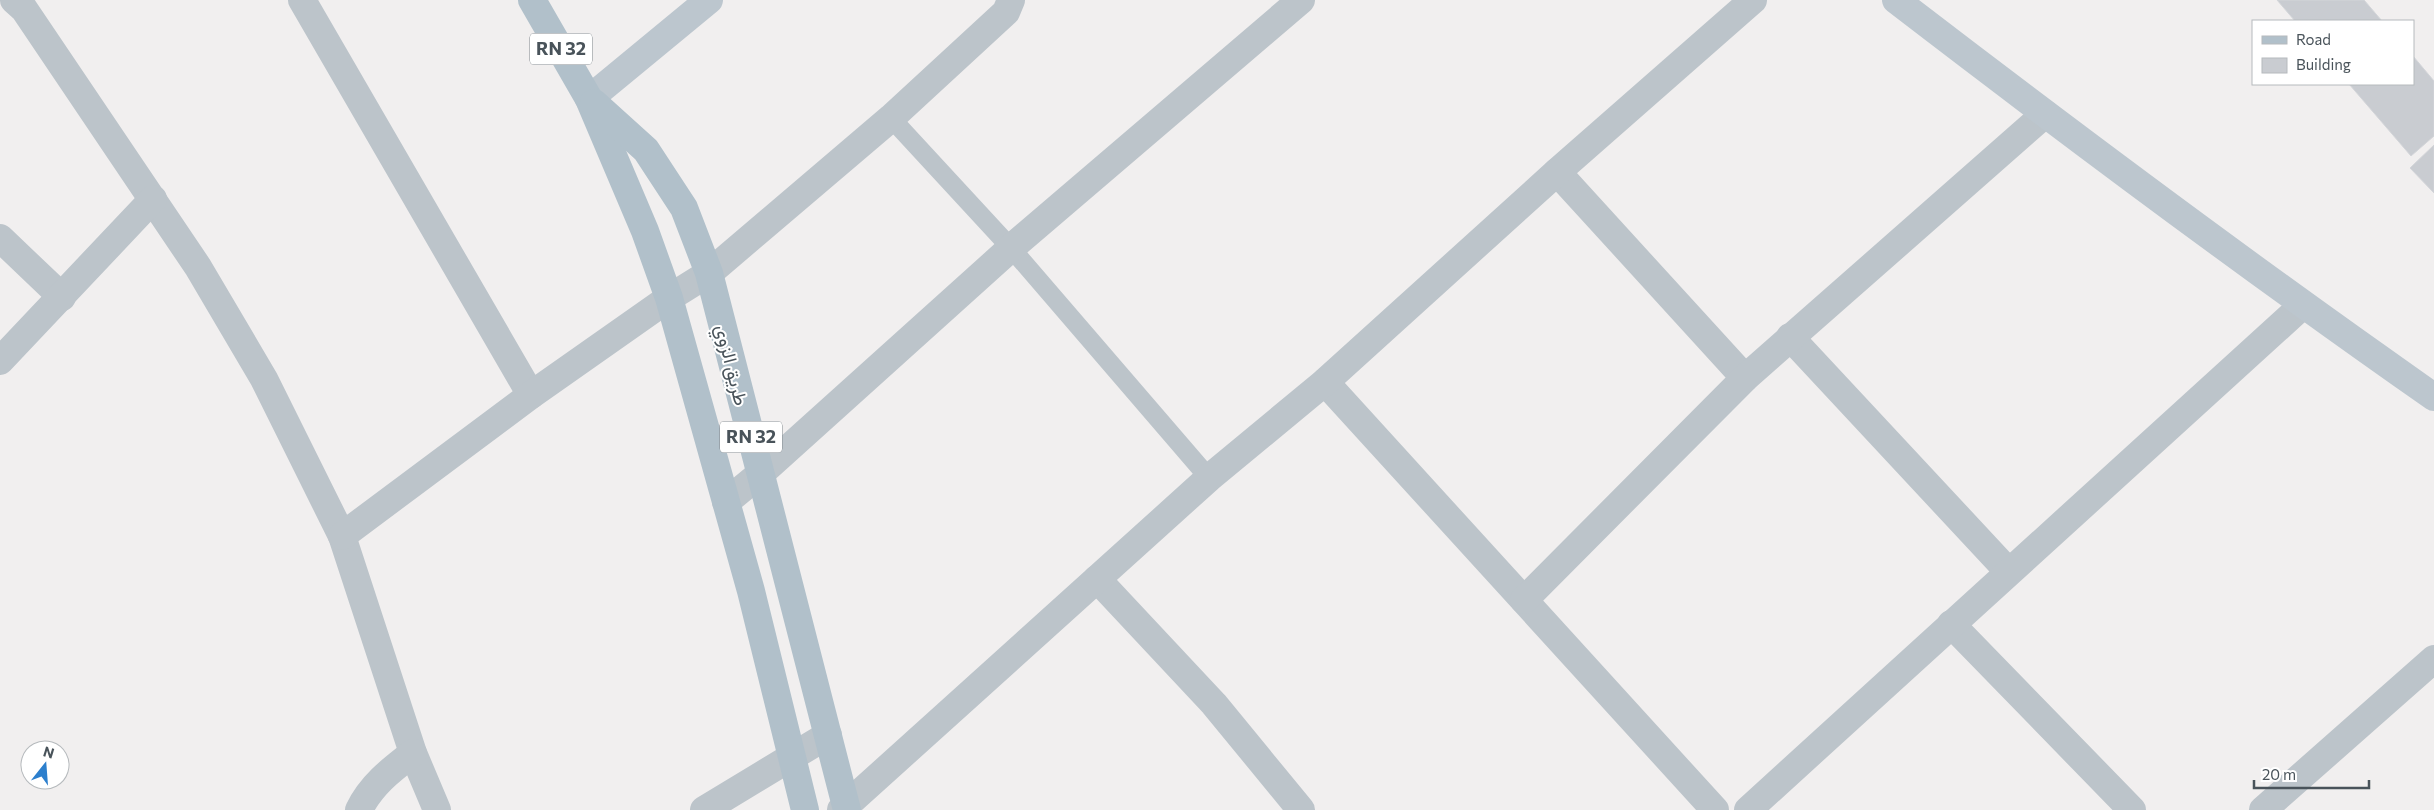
<svg xmlns="http://www.w3.org/2000/svg" width="2434" height="810" font-family="Commissioner,Vazirmatn,sans-serif">
	<style>
		.building { fill: #c9ccd1; stroke: #d3d5d9 }
		.lines { fill: none; stroke-linecap: round; stroke-linejoin: round }
		.lane { stroke: #bcc4ca; stroke-width: 19 }
		.street { stroke: #bcc4ca; stroke-width: 28 }
		.secondary { stroke: #bcc6ce; stroke-width: 28 }
		.primary { stroke: #b1c0ca; stroke-width: 28 }
		.labels { text-anchor: middle; stroke-width: 4; stroke-linejoin: round; paint-order: stroke }
		.shield { fill: #fff; stroke: #80878c; stroke-width: 1 }
		.shield-label { font-size: 18px; font-weight: bold; fill: #49535a }
		.street-label { font-size: 19px; fill: #49535a; stroke: #fff }
	</style>
	<rect width="100%" height="100%" fill="#f1efef"/>
	<g class="building">
		<polygon points="2277,0 2364,0 2382,21 2295,21"/>
		<polygon points="2413,56 2434,81 2434,136 2411,156 2349,84 2413,84"/>
		<polygon points="2434,145 2434,193 2410,168"/>
	</g>
	<g class="lines">
		<polyline class="lane" points="891,118 1011,248 1209,478"/>
		<g class="street">
			<polyline points="14,0 24,9 198,267 264,379 342,536 413,753 437,810"/>
			<polyline points="302,0 531,395"/>
			<polyline points="1557,172 1745,378"/>
			<polyline points="0,238 62,297"/>
			<polyline points="1790,337 2008,571"/>
			<polyline points="0,361 153,199"/>
			<polyline points="1325,382 1715,810"/>
			<polyline points="726,502 760,474 1011,248 1301,0"/>
			<polyline points="342,536 531,395 669,298 709,273 891,118 1006,12 1011,0"/>
			<polyline points="1097,579 1214,704 1301,810"/>
			<polyline points="1524,600 1745,378 2045,114"/>
			<polyline points="1951,624 2132,810"/>
			<path d="M359 810C371 785 391 770 413 753"/>
			<polyline points="704,810 828,735"/>
			<polyline points="841,810 1209,478 1325,382 1557,172 1753,0"/>
			<polyline points="1748,810 2303,305"/>
			<polyline points="2263,810 2434,659"/>
		</g>
		<g class="secondary">
			<path d="M1896 0C2073 136 2251 269 2434 397"/>
			<polyline points="589,99 709,0"/>
		</g>
		<g class="primary">
			<polyline points="532,0 589,99 645,231 669,298 751,591 805,810"/>
			<polyline points="594,103 646,150 684,208 709,273 847,810"/>
		</g>
	</g>
	<g class="labels">
		<g class="shield">
			<rect x="530" y="33.5" width="62" height="31" rx="4"/>
			<rect x="720" y="421.5" width="62" height="31" rx="4"/>
		</g>
		<g class="shield-label">
			<text x="561" y="55">RN 32</text>
			<text x="751" y="443">RN 32</text>
		</g>
		<g class="street-label">
			<text transform="translate(732 365) rotate(76)" y="7">طريق الزوي</text>
		</g>
	</g>
	<rect x="2252" y="20" width="162" height="65" fill="#ffffff" stroke="#b6babd"/>
	<rect x="2262" y="36" width="25" height="8" fill="#b1c0ca" stroke="#b6babd"/>
	<text x="2296" y="45" font-size="15" fill="#49535a">Road</text>
	<rect x="2262" y="58" width="25" height="15" fill="#c9ccd1" stroke="#b6babd"/>
	<text x="2296" y="70" font-size="15" fill="#49535a">Building</text>
	<g transform="translate(45 765) rotate(17)"><circle r="24" fill="#ffffff" stroke="#b6babd"/>
	<path d="M0-4L9 19L0 12L-9 19Z" fill="#2c7fcd"/>
	<text y="-8" font-size="14" font-weight="bold" text-anchor="middle" fill="#49535a">N</text>
	</g>
	<path d="M2254 780v8h115v-8" fill="none" stroke="#49535a" stroke-width="2.5"/>
	<text x="2262" y="780" font-size="15" fill="#49535a" stroke="#ffffff" stroke-width="4" paint-order="stroke">20 m</text>
</svg>
